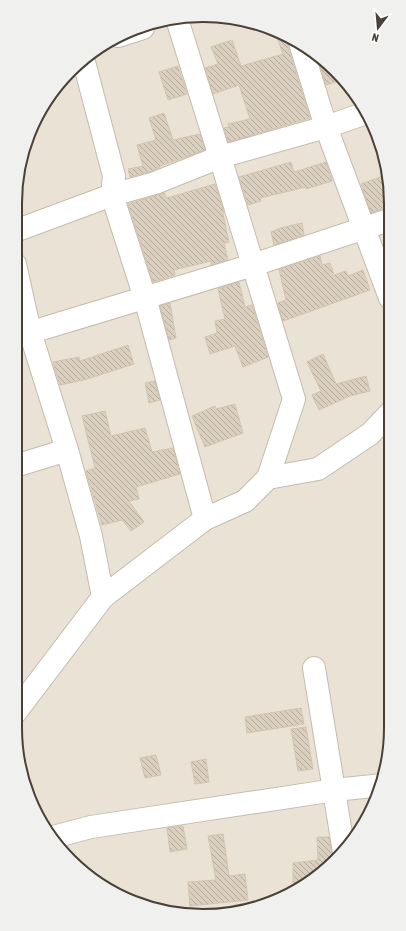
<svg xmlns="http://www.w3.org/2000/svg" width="406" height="931" font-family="'Asap Condensed',sans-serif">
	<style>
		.residential { fill: #eae3d5 }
		.building { fill: url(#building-back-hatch); stroke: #d3c4af }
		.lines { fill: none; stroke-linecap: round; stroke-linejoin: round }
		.minor-casing { stroke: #c5bbac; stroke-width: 24 }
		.minor { stroke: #fff; stroke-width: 22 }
		.rim { fill: none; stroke: #494136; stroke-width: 2 }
	</style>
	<defs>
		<pattern id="building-back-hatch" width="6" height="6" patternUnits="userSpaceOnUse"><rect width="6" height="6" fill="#dbcfbf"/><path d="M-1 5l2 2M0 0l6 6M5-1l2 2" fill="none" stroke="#b4aa9c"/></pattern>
	</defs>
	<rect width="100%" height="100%" fill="#f5f1e8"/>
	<polygon class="residential" points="191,15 264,25 308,47 352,88 377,131 389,178 391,728 381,789 344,852 297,891 228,914 167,912 109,891 62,852 25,789 15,728 15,203 25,142 62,79 120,34"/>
	<g class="building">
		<polygon points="274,30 289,38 288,47 310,118 228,142 224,128 229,127 228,124 250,119 239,85 213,94 205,68 218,64 211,47 232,40 241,66 283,54"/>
		<polygon points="317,56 332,69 343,80 326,85"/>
		<polygon points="178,66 187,94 168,100 159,72"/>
		<polygon points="164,113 173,140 200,134 205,150 160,166 160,167 151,171 130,177 128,169 143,166 137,145 156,140 149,118"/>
		<polygon points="291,162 294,172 326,162 332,181 306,189 306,187 260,198 261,201 248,205 239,177"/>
		<polygon points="388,174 389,178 389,206 371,213 361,184"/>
		<polygon points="215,184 224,213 223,214 229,242 224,243 228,260 211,265 211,261 174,270 175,275 153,282 128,204 164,193 167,198"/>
		<polygon points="302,223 304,235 274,245 271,232 280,228"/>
		<polygon points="320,256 322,265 330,263 334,275 346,271 348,276 363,270 370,290 283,321 278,303 286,300 279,269"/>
		<polygon points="239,282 245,307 252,305 268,357 243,367 235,346 210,354 205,337 217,333 215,321 225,319 218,289"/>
		<polygon points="170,303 176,338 169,340 160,306"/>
		<polygon points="128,345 134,364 84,380 60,385 53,362 79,357 80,361"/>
		<polygon points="323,354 336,384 366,376 370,391 350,396 319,410 312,395 321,391 307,362"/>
		<polygon points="155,381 160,400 149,403 145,383"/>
		<polygon points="235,404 243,433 205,447 192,416 215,406 216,409"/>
		<polygon points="105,411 111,436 145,428 152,452 173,448 180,474 136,487 139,499 129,501 144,522 131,531 122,520 102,525 86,471 95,468 82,416"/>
		<polygon points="301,708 304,724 247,733 245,717"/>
		<polygon points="306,727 313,769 298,771 291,729"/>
		<polygon points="156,755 161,775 145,778 140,758"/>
		<polygon points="206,759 209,782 195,784 191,762"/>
		<polygon points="183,826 187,849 170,852 167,828"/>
		<polygon points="223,834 229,876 245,874 248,900 190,906 188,882 216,880 208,836"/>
		<polygon points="317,837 329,837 332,854 334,860 297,891 293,892 293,863 318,860"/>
	</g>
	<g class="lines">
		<g class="minor-casing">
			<g id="minor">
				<polyline points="177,19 220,157 294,399 268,478"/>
				<polyline points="118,36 143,28"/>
				<polyline points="300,43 326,127 390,298"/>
				<polyline points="84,62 114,176 112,195 145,298 205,519"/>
				<polyline points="15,231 112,195 155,183 220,157 326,127 366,113"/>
				<polyline points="15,264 30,332 67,450 91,536 103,597"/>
				<polyline points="15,337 253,265 389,220"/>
				<polyline points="15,466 67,450"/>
				<polyline points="314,668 344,852"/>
				<polyline points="15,713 103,597 205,519 245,501 268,478 318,469 370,434 390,413"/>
				<polyline points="53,837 91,827 335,790 382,785"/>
			</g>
		</g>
		<use href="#minor" class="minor"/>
	</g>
	<path d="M0 0H406V931H0ZM203 22H203A181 181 0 0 1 384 203V728A181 181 0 0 1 203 909H203A181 181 0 0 1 22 728V203A181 181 0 0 1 203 22Z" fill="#f0f0ef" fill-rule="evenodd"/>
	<path class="rim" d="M203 22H203A181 181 0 0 1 384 203V728A181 181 0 0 1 203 909H203A181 181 0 0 1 22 728V203A181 181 0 0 1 203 22Z"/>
	<g transform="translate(378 28) rotate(196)" stroke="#ffffff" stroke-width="3" paint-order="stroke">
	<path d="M0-3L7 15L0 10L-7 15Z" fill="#494136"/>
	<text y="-6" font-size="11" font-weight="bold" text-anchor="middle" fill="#494136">N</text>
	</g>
</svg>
